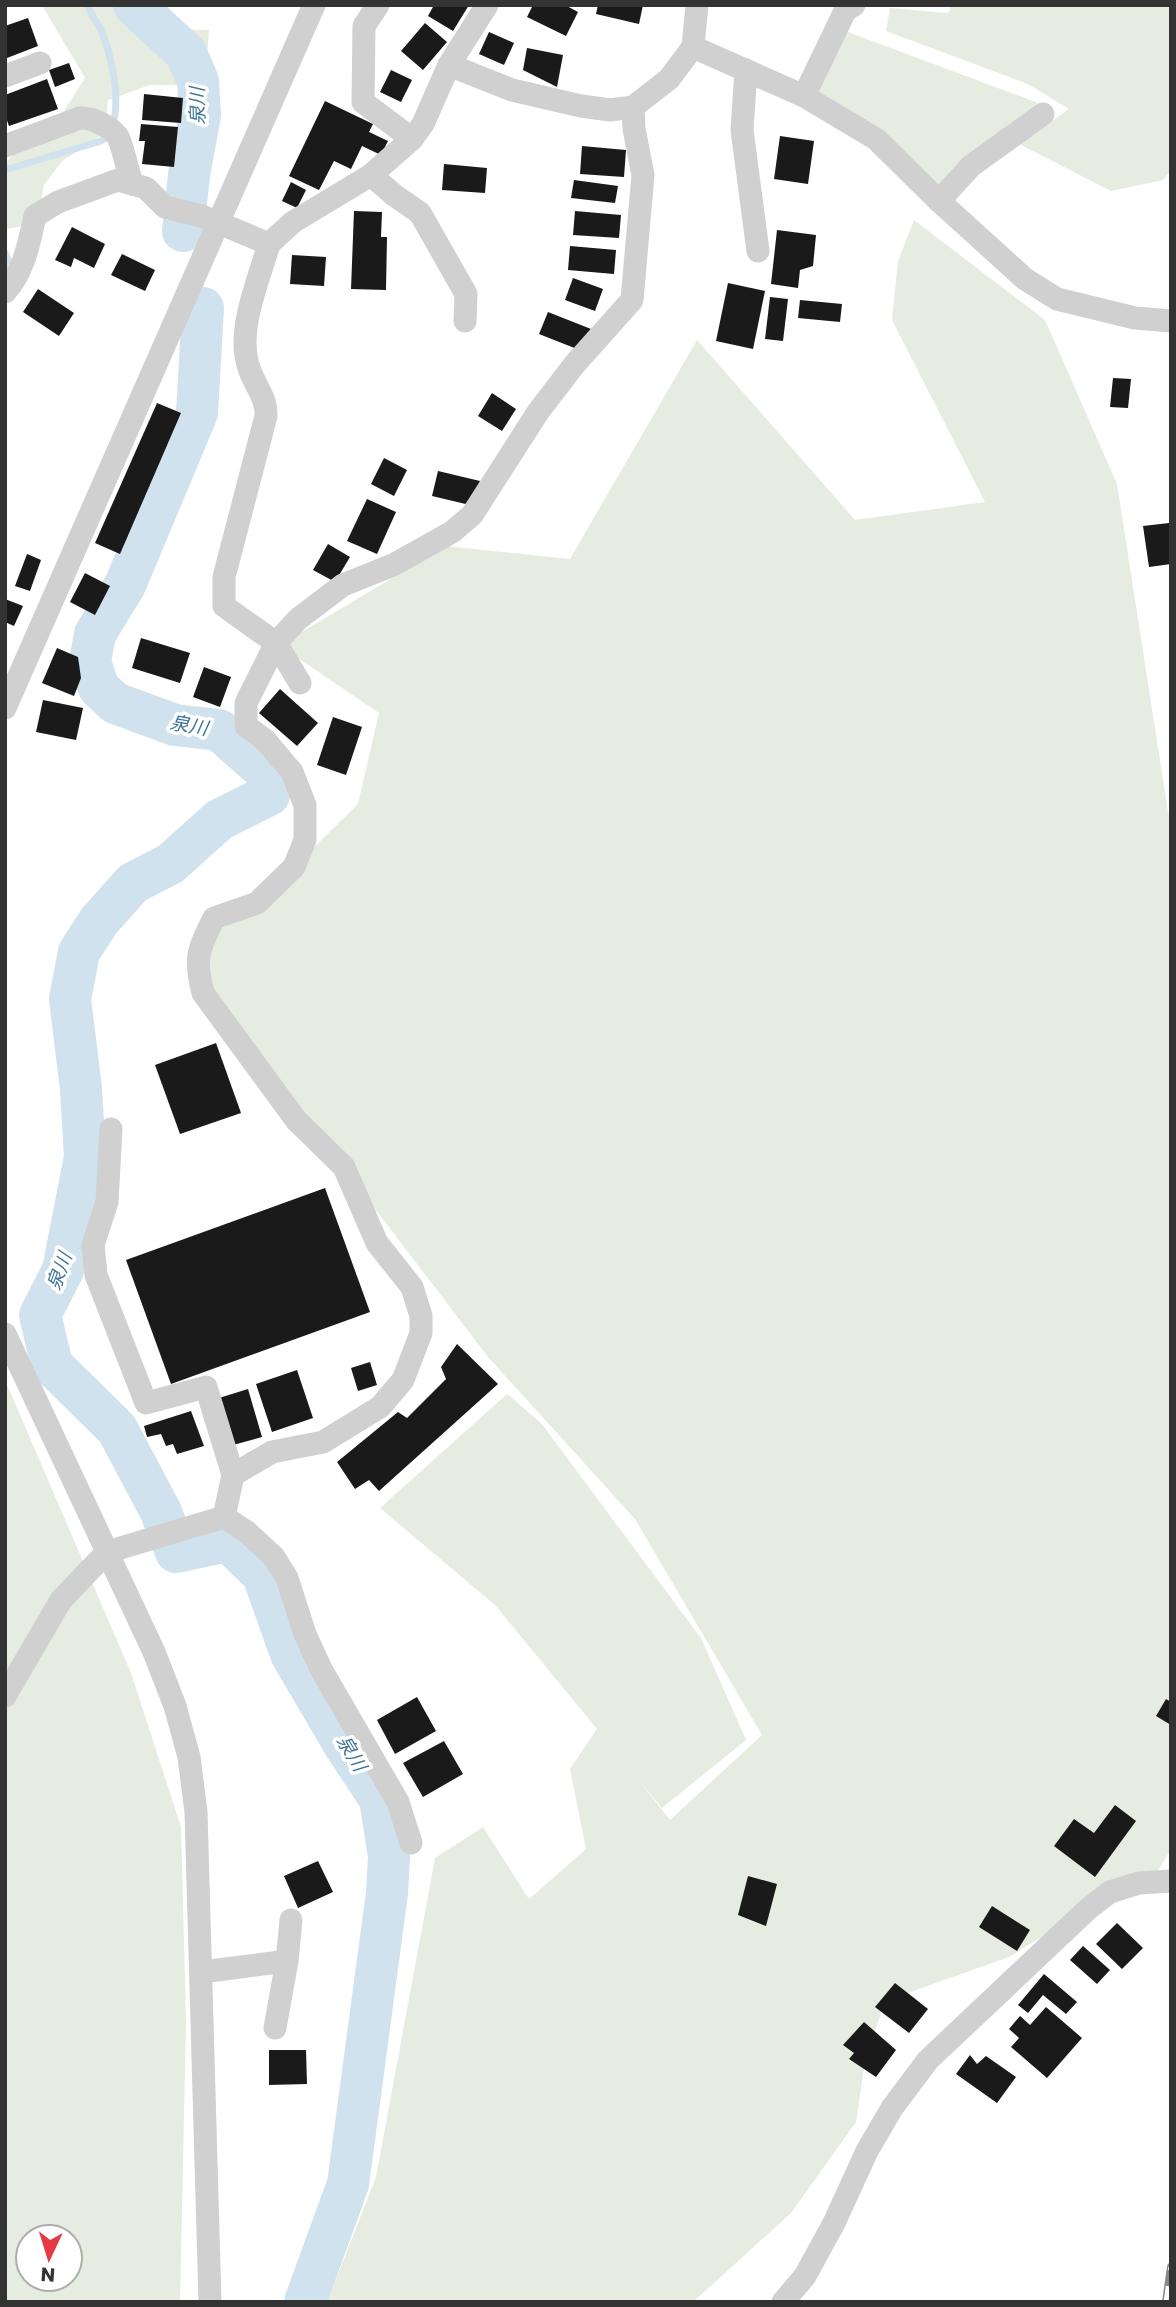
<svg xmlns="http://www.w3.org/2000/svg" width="1176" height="2307" font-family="Poppins,'Noto Sans JP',sans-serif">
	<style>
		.green { fill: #e6ecdf; fill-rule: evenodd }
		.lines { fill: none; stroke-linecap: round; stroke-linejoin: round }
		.stream { stroke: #cfe2ee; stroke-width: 7 }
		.river { stroke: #cfe2ee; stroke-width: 42 }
		.building { fill: #1a1a1a }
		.minor { stroke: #d0d0d0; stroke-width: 23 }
		.rail-casing { stroke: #888; stroke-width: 8 }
		.rail { stroke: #fff; stroke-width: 5; stroke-dasharray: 16; stroke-linecap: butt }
		.labels { text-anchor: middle; stroke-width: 7; stroke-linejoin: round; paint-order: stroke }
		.water-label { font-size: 19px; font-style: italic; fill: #3f7597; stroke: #fff }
	</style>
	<rect width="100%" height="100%" fill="#fff"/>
	<g class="green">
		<polygon points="42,5 124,5 161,29 209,30 205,85 150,85 108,100 104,134 62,161 44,185 41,201 24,226 5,229 5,164 14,153 59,119 85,78"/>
		<polygon points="952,5 1171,5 1171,170 1163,180 1111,191 1019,144 1069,109 1028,84 886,31 890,8 948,13"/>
		<polygon points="840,29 1038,103 946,189 808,90"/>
		<polygon points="914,220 1045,320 1117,484 1171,831 1171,1849 1152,1881 1085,1910 1009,1957 885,2001 865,2061 856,2122 791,2213 693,2302 327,2302 376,2177 435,1858 483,1827 529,1899 586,1849 570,1769 597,1729 495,1605 380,1508 507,1394 541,1423 701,1638 746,1740 662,1808 636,1777 670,1820 762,1735 635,1519 488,1357 200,979 214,918 294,867 358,804 379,713 289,652 285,642 446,546 570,559 697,340 855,520 985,502 892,320 898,261"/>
		<path d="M5 1380 131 1673 181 1827 186 2022 180 2302H5ZM28 2237H70V2279H28Z"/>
	</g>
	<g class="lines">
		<g class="stream">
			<path d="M5 170 101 141C128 123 112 55 101 30 97 21 90 14 88 5"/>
			<polyline points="5,253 10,264 5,272"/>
		</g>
		<g class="river">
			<polyline points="134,5 186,53 198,81 200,115 189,175 183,231"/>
			<polyline points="203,308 197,413 125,585 95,634 90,662 99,688 115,703 175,725 219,730 270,775 269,795 219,820 170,864 133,883 99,921 79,952 70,999 81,1089 85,1157 63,1270 40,1315 52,1365 117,1429 161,1512 176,1552 228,1541 263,1575 291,1654 345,1746 380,1799 389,1856 387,1893 348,2184 305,2302"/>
		</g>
	</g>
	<g class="building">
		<polygon points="434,5 469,5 453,31 428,16"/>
		<polygon points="533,5 565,5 578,12 566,36 527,17"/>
		<polygon points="598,5 643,5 639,24 596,14"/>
		<polygon points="28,18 38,46 7,58 5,26"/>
		<polygon points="425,23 447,42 423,70 401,51"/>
		<polygon points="489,32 514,43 504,65 479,54"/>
		<polygon points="527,48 563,55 557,87 523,70"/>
		<polygon points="69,63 75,79 55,87 49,70"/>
		<polygon points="391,70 412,80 401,102 380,92"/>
		<polygon points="47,79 58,109 9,126 5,115 5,95"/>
		<polygon points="144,94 183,98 181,123 142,120"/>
		<polygon points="325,101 373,124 369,132 388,141 381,155 362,146 351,169 334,161 319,190 289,176"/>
		<polygon points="141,124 178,127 174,167 142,164 145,141 139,141"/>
		<polygon points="780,136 814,141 808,184 774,179"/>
		<polygon points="582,146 626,150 624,177 580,174"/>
		<polygon points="444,164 487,168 485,193 442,190"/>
		<polygon points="574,180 618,186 615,203 571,198"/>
		<polygon points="291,182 306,190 297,208 282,201"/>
		<polygon points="354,211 382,212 381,237 387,237 386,290 351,289"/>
		<polygon points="575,211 621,215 619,238 573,235"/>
		<polygon points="72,227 105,244 94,268 74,258 71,267 55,260"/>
		<polygon points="777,230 816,235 813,266 800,270 798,288 771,284"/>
		<polygon points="570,246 616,250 614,274 568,270"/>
		<polygon points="122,254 155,270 145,291 111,275"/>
		<polygon points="292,255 326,257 324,286 290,284"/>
		<polygon points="573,278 603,289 595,311 565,300"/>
		<polygon points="728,283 765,291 753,349 716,341"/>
		<polygon points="38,289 74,313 59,336 23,312"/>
		<polygon points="770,297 788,299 783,341 765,339"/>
		<polygon points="800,300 842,304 840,322 798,318"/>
		<polygon points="548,312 591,329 582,351 539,334"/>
		<polygon points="1113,378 1131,379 1128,408 1110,407"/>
		<polygon points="492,393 516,409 502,431 478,416"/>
		<polygon points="157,403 181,413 120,554 95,543"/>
		<polygon points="384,458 407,470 394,496 371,484"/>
		<polygon points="438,471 480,481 474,506 432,496"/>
		<polygon points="367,499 396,512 377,554 347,541"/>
		<polygon points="1169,523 1171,564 1149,567 1143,526"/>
		<polygon points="328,544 350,557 335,582 313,570"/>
		<polygon points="27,554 41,560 30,591 15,586"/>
		<polygon points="85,573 110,586 95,615 70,602"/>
		<polygon points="5,599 23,606 14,626 5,622"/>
		<polygon points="141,638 190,653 180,683 132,668"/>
		<polygon points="57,648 78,657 81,678 74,696 42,683"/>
		<polygon points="204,667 231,677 220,707 193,697"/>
		<polygon points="280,689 318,723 297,746 259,713"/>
		<polygon points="43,700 83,708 76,740 36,732"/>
		<polygon points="333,717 362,727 346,775 317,765"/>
		<polygon points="216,1043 241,1113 180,1134 155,1065"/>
		<polygon points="325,1188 370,1312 171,1384 126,1260"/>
		<polygon points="457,1344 498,1384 379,1491 369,1480 355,1489 337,1462 398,1412 407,1418 446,1379 441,1367"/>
		<polygon points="370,1362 377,1385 358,1391 351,1368"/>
		<polygon points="297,1370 313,1418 272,1432 256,1384"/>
		<polygon points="248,1389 262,1437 233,1445 219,1398"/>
		<polygon points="191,1411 204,1446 177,1454 173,1444 166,1446 161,1434 147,1437 144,1426"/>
		<polygon points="417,1697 436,1731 395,1754 377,1720"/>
		<polygon points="1166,1699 1171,1702 1171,1725 1156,1716"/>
		<polygon points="444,1741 463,1774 423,1797 403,1763"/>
		<polygon points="1115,1805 1136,1821 1095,1877 1054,1846 1074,1819 1094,1833"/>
		<polygon points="318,1861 333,1892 298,1908 284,1876"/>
		<polygon points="748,1876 777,1884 766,1926 738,1915"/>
		<polygon points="992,1906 1030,1930 1017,1951 979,1927"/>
		<polygon points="1117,1923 1143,1948 1122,1969 1096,1944"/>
		<polygon points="1083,1946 1110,1970 1097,1984 1070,1960"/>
		<polygon points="1044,1974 1077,2002 1066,2014 1043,1995 1028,2013 1018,2005"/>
		<polygon points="895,1983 928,2009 909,2033 875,2007"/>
		<polygon points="1046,2007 1082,2038 1047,2078 1011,2047 1019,2038 1009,2029 1020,2016 1030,2025"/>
		<polygon points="864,2022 896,2050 876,2077 849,2059 854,2053 843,2045"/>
		<polygon points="269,2050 306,2050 307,2084 269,2085"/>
		<polygon points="970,2055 977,2064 986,2056 1016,2077 997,2103 956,2074"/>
	</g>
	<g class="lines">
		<g class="minor">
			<polyline points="378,5 364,26 363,102 412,139"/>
			<polyline points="693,47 697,5"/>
			<polyline points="449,65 512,90 581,106 610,110 633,107 669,79 693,47 804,96 876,139 939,201 1025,279 1057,299 1135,318 1171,321"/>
			<polyline points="746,70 742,130 758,251"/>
			<polyline points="5,76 40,63"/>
			<polyline points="804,96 845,11 854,5"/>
			<path d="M5 146 80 118C92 117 114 128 119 139 124 152 128 171 132 184"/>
			<polyline points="371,175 394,195 420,213 466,294 465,321"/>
			<polyline points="939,201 971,166 1043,114"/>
			<path d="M269 244C259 279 237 329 248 365 253 384 267 396 266 416L224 577V606L276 643 300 683"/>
			<path d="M5 292C24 272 29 243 35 216L58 202 118 180 146 188 165 207 202 216 269 244 293 222 371 175 412 139 423 124 449 65 487 5"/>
			<polyline points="5,708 314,5"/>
			<polyline points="111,1129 107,1202 93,1245 96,1275 146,1403 206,1387 233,1475"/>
			<polyline points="5,1334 154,1652 175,1706 189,1757 196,1812 210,2302"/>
			<path d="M224 1517 233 1475 272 1452 323 1442 380 1407 403 1380 421 1333V1316L412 1287 377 1243 344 1167 296 1120 203 993C194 958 198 950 214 918L257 903 294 867 305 840V805L292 772 265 740 246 726V703L276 643 298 619 343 585 393 565 452 532 472 515 538 412 574 365 632 300 643 175 634 129 633 107"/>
			<polyline points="224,1517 247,1532 274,1557 287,1578 305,1634 321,1669 398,1802 411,1843"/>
			<polyline points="5,1696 61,1600 107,1552 224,1517"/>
			<polyline points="202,1972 287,1961"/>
			<polyline points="275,2028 287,1961 291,1920"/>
			<polyline points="783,2302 805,2276 834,2223 867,2151 892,2108 928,2060 1088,1909 1110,1892 1139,1883 1171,1881"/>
		</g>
		<g class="rail-casing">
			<polyline id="rail" points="1166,2302 1171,2267"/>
		</g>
		<use href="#rail" class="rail"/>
	</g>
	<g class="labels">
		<g class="water-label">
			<text transform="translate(197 106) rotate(-91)" y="7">泉川</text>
			<text transform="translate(189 725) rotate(10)" y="7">泉川</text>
			<text transform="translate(59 1271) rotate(-70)" y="7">泉川</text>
			<text transform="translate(352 1753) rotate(59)" y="7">泉川</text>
		</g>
	</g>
	<rect width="1176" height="2307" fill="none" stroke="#333333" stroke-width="14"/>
	<g transform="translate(49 2258) rotate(184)"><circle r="33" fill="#ffffff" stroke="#adadad" stroke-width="2"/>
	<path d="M0-5L12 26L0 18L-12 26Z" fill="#e63946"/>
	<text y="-10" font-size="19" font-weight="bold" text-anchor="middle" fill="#333333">N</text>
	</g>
</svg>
